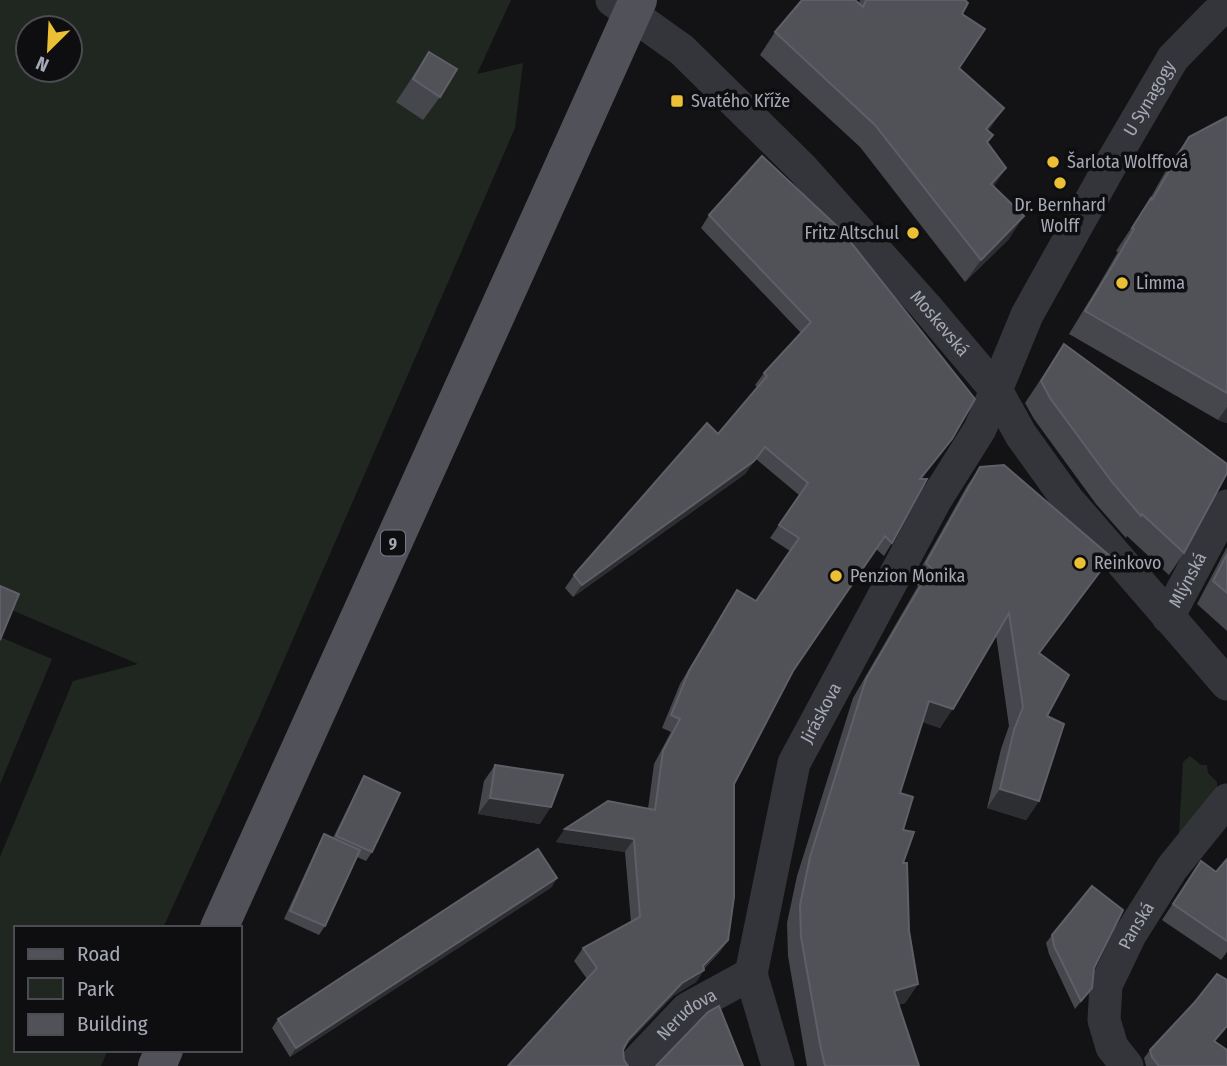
<svg xmlns="http://www.w3.org/2000/svg" width="1227" height="1066" font-family="'Fira Sans Condensed',sans-serif">
	<style>
		.green { fill: #202721; fill-rule: evenodd }
		.lines { fill: none; stroke-linecap: round; stroke-linejoin: round }
		.street { stroke: #34353a; stroke-width: 33 }
		.primary { stroke: #505159; stroke-width: 38 }
		.primary-bridge { stroke: #505159; stroke-width: 38 }
		.wall { fill: #46474d }
		.shaded-wall { fill: #2d2e32 }
		.building { fill: #505258; stroke: #5e5f67; stroke-width: 2 }
		.poi-dot { fill: #ebc035; stroke: #0e0e10; stroke-width: 2.5 }
		.labels { text-anchor: middle; stroke-width: 7; stroke-linejoin: round; paint-order: stroke }
		.shield { fill: #0e0e10; stroke: #787a84; stroke-width: 2 }
		.shield-label { font-size: 16px; font-weight: bold; fill: #a5a8b5 }
		.street-label { font-size: 18px; fill: #a5a8b5; stroke: #0e0e10 }
		.poi-label { font-size: 18px; fill: #a5a8b5; stroke: #0e0e10; text-anchor: start }
	</style>
	<rect width="100%" height="100%" fill="#131315"/>
	<g class="green">
		<path d="M0 0H511L477 74 523 63 515 128 260 715 163 928H16V1050H108L101 1066H0V857L73 681 138 664 0 605ZM28 28H70V70H28Z"/>
		<polygon points="0,637 52,659 0,784"/>
		<polygon points="1190,756 1201,765 1207,765 1208,773 1217,782 1217,788 1179,834 1183,762"/>
	</g>
	<g class="lines">
		<g class="street">
			<path id="s1" d="M612 0 682 50 802 168 926 307 996 390 1021 435 1067 499 1227 684"/>
			<path id="s2" d="M1168 617 1227 506"/>
			<path id="s3" d="M633 1066 687 1009 751 974"/>
			<path id="s4" d="M778 1066 751 974 794 763 936 499 980 429 1027 315 1115 157 1173 58 1216 14 1227 6"/>
			<path id="s5" d="M1127 1066 1112 1047 1104 1020 1106 985 1130 935 1172 868 1227 800"/>
		</g>
		<g class="primary">
			<polyline points="219,928 567,158"/>
			<polyline points="157,1066 164,1050"/>
		</g>
		<polyline class="primary-bridge" points="567,158 638,0"/>
	</g>
	<g class="wall">
		<polygon points="860,0 965,0 962,14 959,68 988,131 988,143 994,186 1009,239 965,282 860,147 760,55 775,32 859,3"/>
		<polygon points="429,52 440,97 423,120 396,102"/>
		<polygon points="1227,117 1227,423 1218,420 1069,334 1097,288 1118,252 1116,251 1147,204 1172,160 1189,137"/>
		<polygon points="709,215 943,452 921,479 892,543 884,556 876,549 793,671 734,784 728,940 719,953 704,969 704,970 696,982 673,996 624,1047 623,1050 624,1060 508,1066 587,979 574,961 583,948 631,922 625,852 556,842 565,829 648,809 654,764 671,732 662,728 680,684 728,603 737,590 756,601 790,551 770,538 799,495 756,459 745,474 573,597 565,588 574,575 718,434 757,387 755,385 764,373 801,333 701,228"/>
		<polygon points="1064,344 1227,475 1219,487 1184,553 1169,575 1127,536 1126,538 1096,504 1034,419 1025,403"/>
		<polygon points="980,467 1097,576 1039,654 1047,716 1039,801 1026,820 987,808 1001,749 1009,726 996,635 940,728 923,722 900,793 903,830 903,863 909,931 918,984 905,1003 898,1005 919,1066 807,1066 788,956 787,923 797,876 853,698 918,586 913,582 967,486"/>
		<polygon points="1227,547 1227,631 1197,604"/>
		<polygon points="495,765 540,824 478,814 484,781"/>
		<polygon points="364,776 372,852 366,861 357,857 325,926 319,935 284,919 319,843 324,834 333,838 359,785"/>
		<polygon points="1227,859 1227,952 1221,960 1162,920 1201,861 1216,872"/>
		<polygon points="552,887 290,1057 272,1028 278,1019"/>
		<polygon points="1052,935 1094,968 1092,988 1075,1009 1049,954 1046,943"/>
		<polygon points="1215,1042 1227,1066 1146,1066 1144,1058 1150,1050"/>
	</g>
	<g class="shaded-wall">
		<polygon points="1004,108 989,130 970,151 986,129"/>
		<polygon points="1006,168 991,191 991,184"/>
		<polygon points="1024,216 1009,239 965,282 981,260"/>
		<polygon points="1227,407 1227,423 1218,420"/>
		<polygon points="952,439 943,452 911,492 920,479"/>
		<polygon points="765,447 745,474 573,597 582,585"/>
		<polygon points="929,701 953,709 940,728 916,720"/>
		<polygon points="1000,789 1039,801 1026,820 987,808"/>
		<polygon points="490,798 551,807 540,824 478,814"/>
		<polygon points="565,829 634,839 625,852 556,842"/>
		<polygon points="557,878 552,887 290,1057 296,1048"/>
		<polygon points="728,940 719,953 700,972 704,970 696,982 673,996 619,1053 628,1040 682,983 703,966"/>
		<polygon points="918,984 905,1003 880,1010 894,991"/>
	</g>
	<g class="building">
		<polygon points="802,0 855,0 863,7 866,0 965,0 968,3 962,14 985,29 959,68 1004,108 986,129 993,135 987,142 1006,168 991,184 1024,216 981,260 875,125 775,32"/>
		<polygon points="429,52 457,69 440,97 413,79"/>
		<polygon points="1227,117 1227,393 1085,311 1113,265 1134,229 1132,228 1151,198 1152,200 1189,137"/>
		<polygon points="762,156 841,230 975,399 952,439 920,479 927,479 892,543 885,536 793,671 734,784 734,897 728,940 703,966 704,970 682,983 628,1040 623,1050 624,1060 628,1066 508,1066 597,968 583,948 640,917 634,839 565,829 608,801 655,810 663,751 680,719 671,715 689,671 737,590 756,601 799,538 779,525 808,483 765,447 754,461 582,585 574,575 707,423 718,434 767,376 764,373 811,322 709,215"/>
		<polygon points="1064,344 1227,464 1227,473 1184,553 1142,514 1141,516 1112,482 1050,398 1041,381"/>
		<polygon points="1004,465 1111,557 1039,653 1069,675 1047,716 1064,724 1039,801 1000,789 1014,730 1023,707 1009,613 953,709 929,701 900,793 913,797 903,830 914,832 903,863 907,863 909,931 918,984 894,991 919,1066 825,1066 820,1044 801,937 800,905 810,857 866,679 931,568 926,563 980,467"/>
		<polygon points="1227,554 1227,593 1213,581"/>
		<polygon points="0,586 19,594 0,640"/>
		<polygon points="495,765 563,775 551,807 490,798"/>
		<polygon points="364,776 400,793 372,852 336,836"/>
		<polygon points="324,834 360,850 325,926 290,911"/>
		<polygon points="538,849 557,878 296,1048 278,1019"/>
		<polygon points="1227,859 1227,941 1173,904 1201,861 1216,872"/>
		<polygon points="1092,886 1123,910 1094,968 1092,988 1081,1001 1054,946 1052,935"/>
		<polygon points="1217,974 1227,980 1227,1026 1214,1041 1227,1050 1227,1066 1159,1066 1152,1057 1150,1050 1194,1003"/>
		<polygon points="719,1006 743,1066 656,1066 708,1012"/>
	</g>
	<g class="poi-dot">
		<rect x="670" y="94" width="14" height="14" rx="3.5"/>
		<circle cx="1053" cy="162" r="7"/>
		<circle cx="1060" cy="183" r="7"/>
		<circle cx="913" cy="233" r="7"/>
		<circle cx="1122" cy="283" r="7"/>
		<circle cx="1080" cy="563" r="7"/>
		<circle cx="836" cy="576" r="7"/>
	</g>
	<g class="labels">
		<rect class="shield" x="381" y="530.5" width="24" height="25" rx="5"/>
		<g class="shield-label">
			<text x="393" y="549">9</text>
		</g>
		<g class="street-label">
			<text dy="6" stroke="none"><textPath href="#s4" startOffset="1066">U Synagogy</textPath></text>
			<text dy="6" stroke="none"><textPath href="#s1" startOffset="462">Moskevská</textPath></text>
			<text dy="6" stroke="none"><textPath href="#s2" startOffset="42">Mlýnská</textPath></text>
			<text dy="6" stroke="none"><textPath href="#s4" startOffset="368">Jiráskova</textPath></text>
			<text dy="6" stroke="none"><textPath href="#s5" startOffset="154">Panská</textPath></text>
			<text dy="6" stroke="none"><textPath href="#s3" startOffset="75">Nerudova</textPath></text>
		</g>
		<g class="poi-label">
			<text x="691" y="107">Svatého Kříže</text>
			<text x="1067" y="168">Šarlota Wolffová</text>
			<text x="1060" y="211" text-anchor="middle">Dr. Bernhard<tspan x="1060" dy="21">Wolff</tspan></text>
			<text x="899" y="239" text-anchor="end">Fritz Altschul</text>
			<text x="1136" y="289">Limma</text>
			<text x="1094" y="569">Reinkovo</text>
			<text x="850" y="582">Penzion Monika</text>
		</g>
	</g>
	<rect x="14" y="926" width="228" height="126" fill="#0e0e10" stroke="#4a4c52" stroke-width="2"/>
	<rect x="28" y="949" width="35" height="10" fill="#505159" stroke="#4a4c52" stroke-width="2"/>
	<text x="77" y="961" font-size="21" fill="#a5a8b5">Road</text>
	<rect x="28" y="978" width="35" height="21" fill="#202721" stroke="#4a4c52" stroke-width="2"/>
	<text x="77" y="996" font-size="21" fill="#a5a8b5">Park</text>
	<rect x="28" y="1014" width="35" height="21" fill="#505258" stroke="#4a4c52" stroke-width="2"/>
	<text x="77" y="1031" font-size="21" fill="#a5a8b5">Building</text>
	<g transform="translate(49 49) rotate(204)"><circle r="33" fill="#0e0e10" stroke="#4a4c52" stroke-width="2"/>
	<path d="M0-5L12 26L0 18L-12 26Z" fill="#ebc035"/>
	<text y="-10" font-size="19" font-weight="bold" text-anchor="middle" fill="#a5a8b5">N</text>
	</g>
</svg>
